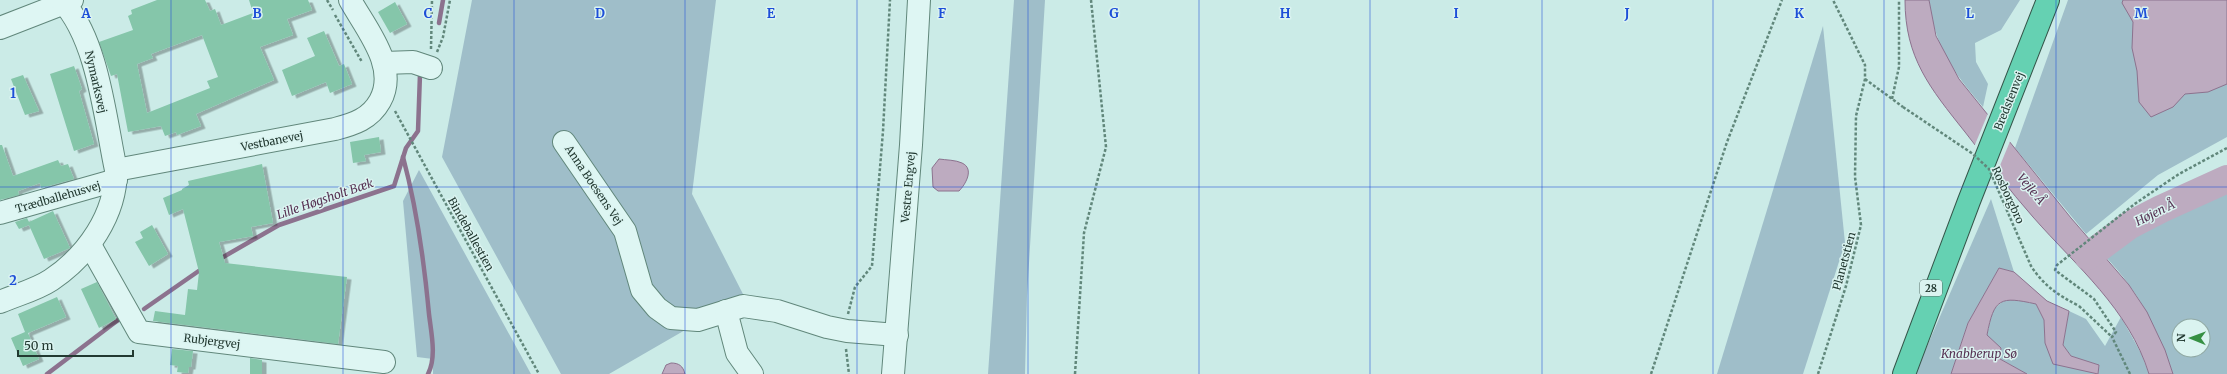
<svg xmlns="http://www.w3.org/2000/svg" width="2227" height="374" font-family="Merriweather,serif">
	<style>
		.green { fill: #9fbec9; fill-rule: evenodd }
		.water { fill: #bdabc0; stroke: #8c728e }
		.pier { fill: #cbebe7 }
		.lines { fill: none; stroke-linecap: round; stroke-linejoin: round }
		.stream { stroke: #8c728e; stroke-width: 4.5 }
		.river { stroke: #bdabc0; stroke-width: 28 }
		.building { fill: #85c6aa; fill-rule: evenodd; filter: url(#shadow) }
		.minor-casing { stroke: #61877b; stroke-width: 24 }
		.highway-casing { stroke: #345549; stroke-width: 24 }
		.path { stroke: #61877b; stroke-width: 2.5; stroke-dasharray: 3 2; stroke-linecap: butt }
		.minor { stroke: #def6f3; stroke-width: 22 }
		.highway { stroke: #65d1b2; stroke-width: 22 }
		.path-bridge { stroke: #61877b; stroke-width: 2.5; stroke-dasharray: 3 2; stroke-linecap: butt }
		.grid { fill: none; stroke: #1d4ed8; stroke-width: 1; stroke-opacity: 0.55 }
		.labels { text-anchor: middle; stroke-width: 3; stroke-linejoin: round; paint-order: stroke }
		.shield { fill: #daf3f0; stroke: #59716a; stroke-width: 1 }
		.shield-label { font-size: 10px; font-weight: bold; fill: #223931 }
		.street-label { font-size: 11px; fill: #223931; stroke: #daf3f0 }
		.water-label { font-size: 12px; font-style: italic; fill: #573354; stroke: #daf3f0 }
		.grid-label { font-size: 13px; text-anchor: middle; font-weight: bold; fill: #1d4ed8; stroke: #daf3f0; stroke-width: 3; stroke-linejoin: round; paint-order: stroke }
	</style>
	<defs>
		<filter id="shadow"><feDropShadow dx="4.5" dy="2.5" stdDeviation="0" flood-color="#0004"/></filter>
	</defs>
	<rect width="100%" height="100%" fill="#cbebe7"/>
	<g class="green">
		<polygon points="472,0 716,0 692,194 744,296 609,374 561,374 442,157"/>
		<polygon points="1014,0 1045,0 1027,296 1025,374 988,374"/>
		<path d="M1929 0H2020L2001 30 1975 43 1976 62 1988 84 1983 107C1953 72 1935 48 1929 0Z"/>
		<polygon points="2068,0 2227,0 2227,137 2158,175 2086,234 2015,148"/>
		<polygon points="1823,26 1845,243 1803,374 1717,374"/>
		<polygon points="419,170 531,374 433,374 433,359 417,357 403,201"/>
		<path d="M2227 185V374H2173C2162 343 2149 311 2129 285 2120 272 2109 261 2099 249L2162 216ZM2179 326H2203V350H2179Z"/>
		<polygon points="1991,199 2014,272 1999,268 1968,323 1951,374 1915,374"/>
		<polygon points="2004,300 2016,300 2036,304 2044,320 2045,343 2098,374 2099,365 2071,356 2063,345 2069,311 2086,319 2105,346 2121,317 2141,353 2149,374 2027,374 2000,359 1987,335 1992,311"/>
	</g>
	<g class="water">
		<path d="M1905 0H1929L1936 36 1959 79 2071 218 2129 285 2147 312 2165 350 2173 374H2149C2129 309 2076 266 2033 217 2009 190 1987 160 1965 132 1930 88 1905 58 1905 0Z"/>
		<polygon points="2123,0 2227,0 2227,84 2208,92 2185,94 2173,107 2151,117 2139,102 2137,71 2132,48 2133,22 2122,3"/>
		<path d="M939 159C946 160 956 160 962 163 975 169 965 185 959 191H938L933 187 932 168Z"/>
		<path d="M1999 268 2014 272 2047 301 2069 311 2063 345 2071 356 2099 365 2098 374 2053 364 2045 343 2044 320 2036 304C2000 296 1994 298 1987 335L2001 348 2000 359 2027 374H1951L1968 323Z"/>
		<path d="M671 363C679 363 683 366 685 374H662L666 365Z"/>
	</g>
	<polygon class="pier" points="1989,111 2011,139 1996,175 1974,147"/>
	<g class="lines">
		<g class="stream">
			<polyline points="439,23 443,0"/>
			<path d="M403 157C417 209 424 260 429 314 431 332 437 357 428 374"/>
			<polyline points="218,260 279,225 394,186 406,148 418,131 420,74"/>
			<polyline points="144,309 203,268"/>
			<polyline points="47,374 122,317"/>
		</g>
		<polyline class="river" points="2088,256 2130,225 2161,209 2227,179"/>
	</g>
	<g class="building">
		<path d="M157 0H205L210 11 215 9 221 25 253 13 249 0H308L312 10 287 19 293 35 260 47 274 80 196 114 201 126 177 135 176 132 165 136 161 126 128 132 117 74 111 76 99 42 133 30 128 16 132 14 131 10ZM202 35 218 77 207 81 210 88 147 113 137 64 153 58 151 54Z"/>
		<polygon points="395,2 407,24 390,33 378,12"/>
		<polygon points="324,31 339,66 344,64 352,84 330,93 326,82 292,96 282,70 315,56 307,38"/>
		<polygon points="74,66 82,89 79,91 94,144 74,151 50,74"/>
		<polygon points="23,75 39,111 25,115 11,79"/>
		<polygon points="379,137 381,152 364,155 366,161 353,163 350,142"/>
		<polygon points="0,145 2,145 13,176 58,160 61,166 68,164 74,179 41,188 40,183 18,191 19,195 0,200"/>
		<polygon points="262,164 273,223 251,227 253,236 219,242 225,263 347,277 338,344 153,321 155,311 185,315 188,289 197,290 199,272 183,209 169,215 163,198 182,190 182,189 189,185 188,181"/>
		<polygon points="53,211 70,248 44,259 29,225 19,229 15,222 27,218 29,222"/>
		<polygon points="152,225 168,254 149,266 135,242 143,238 140,232"/>
		<polygon points="97,282 116,319 99,328 81,289"/>
		<polygon points="57,297 66,317 28,333 39,359 23,366 11,338 25,332 18,314"/>
		<polygon points="172,349 193,351 191,367 189,367 188,373 177,372 178,366 170,365"/>
		<polygon points="250,358 262,360 262,374 250,374"/>
	</g>
	<g class="lines">
		<g class="minor-casing">
			<g id="minor">
				<polyline points="0,28 72,0"/>
				<polyline points="384,63 413,62 431,68"/>
				<polyline points="564,142 625,231 642,290 657,308 671,318 698,320 743,306 777,311 827,327 847,331 897,335"/>
				<path d="M116 170 335 129C354 124 370 119 380 101 399 67 366 29 350 0"/>
				<polyline points="0,213 116,180"/>
				<polyline points="90,245 139,332 384,362"/>
				<path d="M0 302C16 295 36 290 51 280 87 256 116 215 116 170 105 119 98 38 61 0"/>
				<polyline points="726,311 737,353 752,374"/>
				<polyline points="893,374 911,145 919,0"/>
			</g>
		</g>
		<g class="highway-casing">
			<polyline id="highway" points="1904,374 1969,201 2048,0"/>
		</g>
		<g class="path">
			<polyline points="327,0 333,10"/>
			<polyline points="335,15 362,62"/>
			<polyline points="431,49 432,0"/>
			<polyline points="437,52 443,37 450,0"/>
			<polyline points="1865,79 1903,107"/>
			<polyline points="1892,99 1899,67 1899,0"/>
			<polyline points="395,111 539,374"/>
			<polyline points="2079,306 2112,337"/>
			<polyline points="848,314 855,287 872,266 883,131 890,0"/>
			<polyline points="846,349 849,374"/>
			<polyline points="1075,374 1084,233 1106,147 1091,0"/>
			<polyline points="1651,374 1727,142 1782,0"/>
			<polyline points="1818,374 1846,286 1861,225 1855,177 1856,116 1865,79 1865,65 1833,0"/>
			<polyline points="2130,374 2112,337 2116,332 2094,299 2055,270 2057,265 2136,203 2179,174 2227,148"/>
		</g>
		<use href="#minor" class="minor"/>
		<use href="#highway" class="highway"/>
		<path class="path-bridge" d="M1903 107 1973 154 1989 169 2031 266C2044 286 2058 295 2079 306"/>
	</g>
	<path class="grid" d="M171 0V374M343 0V374M514 0V374M685 0V374M857 0V374M1028 0V374M1199 0V374M1370 0V374M1542 0V374M1713 0V374M1884 0V374M2056 0V374M0 187H2227"/>
	<g class="labels">
		<rect class="shield" x="1920" y="280" width="22" height="16" rx="3"/>
		<g class="shield-label">
			<text x="1931" y="292">28</text>
		</g>
		<g class="street-label">
			<text transform="translate(96 82) rotate(77)" y="4">Nymarksvej</text>
			<text transform="translate(2009 101) rotate(-68)" y="4">Bredstenvej</text>
			<text transform="translate(272 141) rotate(-11)" y="4">Vestbanevej</text>
			<text transform="translate(594 185) rotate(56)" y="4">Anna Boesens Vej</text>
			<text transform="translate(908 187) rotate(-85)" y="4">Vestre Engvej</text>
			<text transform="translate(2008 195) rotate(65)" y="4">Rosborgbro</text>
			<text transform="translate(58 197) rotate(-16)" y="4">Trædballehusvej</text>
			<text transform="translate(471 234) rotate(61)" y="4">Bindeballestien</text>
			<text transform="translate(1844 261) rotate(-75)" y="4">Planetstien</text>
			<text transform="translate(212 341) rotate(7)" y="4">Rubjergvej</text>
		</g>
		<g class="water-label">
			<text transform="translate(2031 189) rotate(50)" y="4">Vejle Å</text>
			<text transform="translate(325 199) rotate(-19)" y="4">Lille Høgsholt Bæk</text>
			<text transform="translate(2155 213) rotate(-26)" y="4">Højen Å</text>
			<text x="1979" y="358">Knabberup Sø</text>
		</g>
	</g>
	<g class="grid-label">
		<text x="86" y="18">A</text>
		<text x="257" y="18">B</text>
		<text x="428" y="18">C</text>
		<text x="600" y="18">D</text>
		<text x="771" y="18">E</text>
		<text x="942" y="18">F</text>
		<text x="1114" y="18">G</text>
		<text x="1285" y="18">H</text>
		<text x="1456" y="18">I</text>
		<text x="1627" y="18">J</text>
		<text x="1799" y="18">K</text>
		<text x="1970" y="18">L</text>
		<text x="2141" y="18">M</text>
		<text x="13" y="98">1</text>
		<text x="13" y="285">2</text>
	</g>
	<g transform="translate(2191 338) rotate(271)"><circle r="19" fill="#daf3f0" stroke="#90a9a4"/>
	<path d="M0-3L7 15L0 10L-7 15Z" fill="#369043"/>
	<text y="-6" font-size="11" font-weight="bold" text-anchor="middle" fill="#223931">N</text>
	</g>
	<path d="M18 350v6h115v-6" fill="none" stroke="#223931" stroke-width="2"/>
	<text x="24" y="350" font-size="12" fill="#223931" stroke="#daf3f0" stroke-width="3" paint-order="stroke">50 m</text>
</svg>
